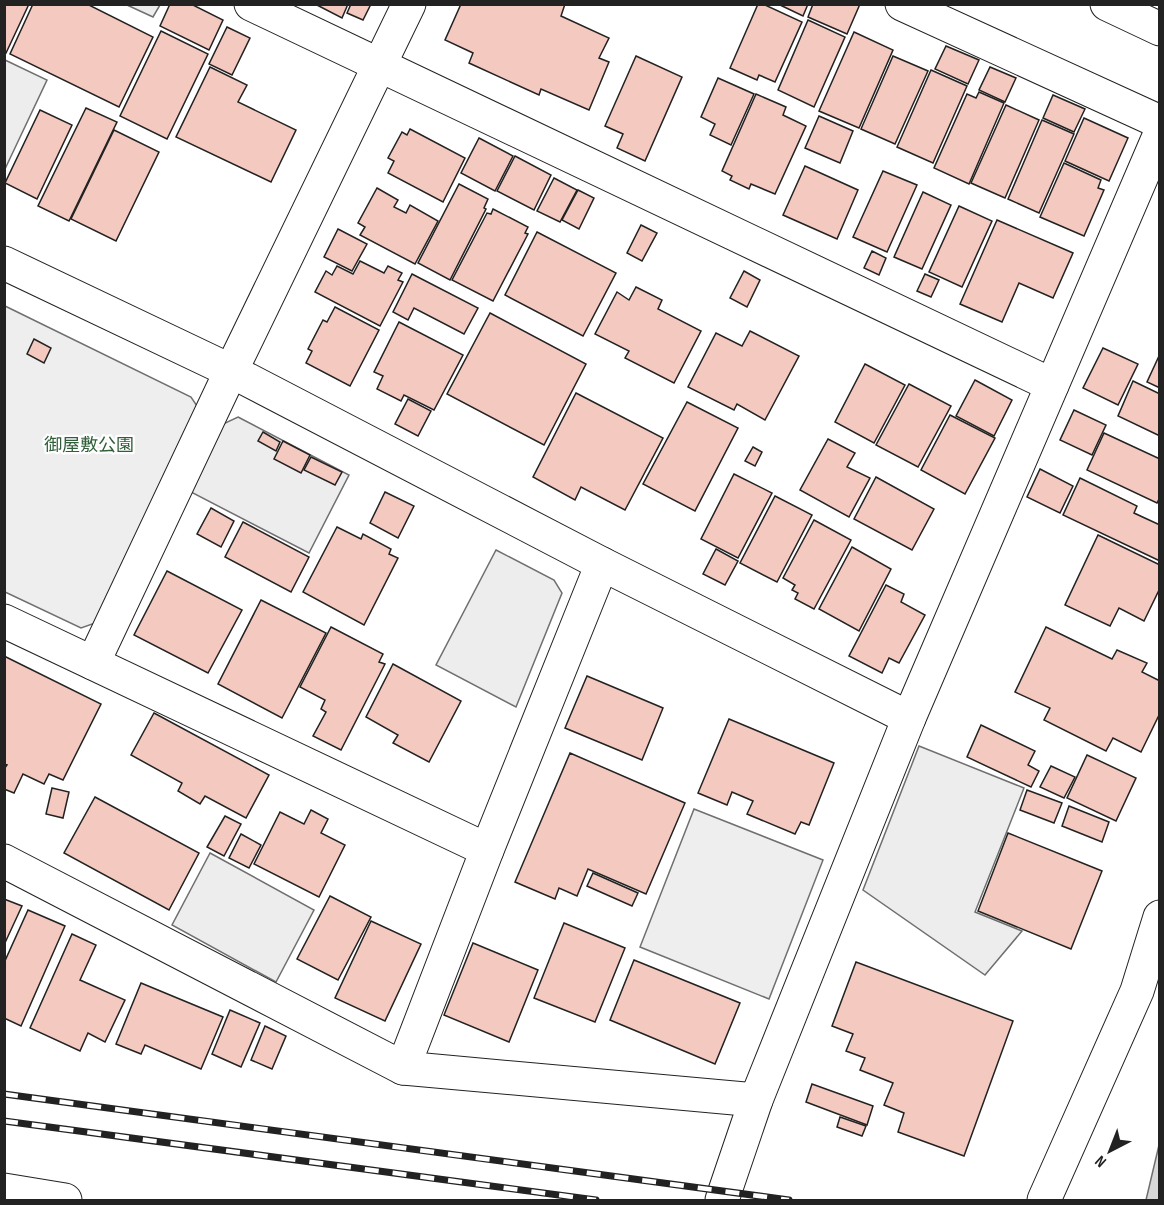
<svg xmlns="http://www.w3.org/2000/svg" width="1164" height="1205" font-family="'Sofia Sans Condensed','Noto Sans JP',sans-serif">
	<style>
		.green { fill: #eee; stroke: #6f6f6f; stroke-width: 1.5 }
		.parking { fill: #ededed; stroke: #6f6f6f; stroke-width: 1.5 }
		.water { fill: #d9d9d9; stroke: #6f6f6f; stroke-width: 1.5 }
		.building { fill: #f3c9c0; stroke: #222; stroke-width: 1.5 }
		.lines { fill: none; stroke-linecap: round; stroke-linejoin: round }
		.street-casing { stroke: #222; stroke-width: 35 }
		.primary-casing { stroke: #222; stroke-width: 35 }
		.street { stroke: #fff; stroke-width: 33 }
		.primary { stroke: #fff; stroke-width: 33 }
		.rail-casing { stroke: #222; stroke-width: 7 }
		.rail { stroke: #fff; stroke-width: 4.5; stroke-dasharray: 14; stroke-linecap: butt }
		.labels { text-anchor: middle; stroke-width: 4.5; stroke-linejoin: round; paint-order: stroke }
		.park-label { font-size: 18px; fill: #2f5e38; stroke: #fff }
	</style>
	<rect width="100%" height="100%" fill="#fff"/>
	<g class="green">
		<polygon points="5,306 191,397 199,409 101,621 81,628 5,592"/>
		<polygon points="694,809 823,860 769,999 640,947"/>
	</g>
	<g class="parking">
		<polygon points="127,5 160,5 153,17"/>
		<polygon points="5,60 47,80 5,169"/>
		<polygon points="238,417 349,475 309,553 189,491 223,424"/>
		<polygon points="496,550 554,580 562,593 516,707 436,665"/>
		<polygon points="919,746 1024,788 975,912 1022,931 985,975 863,890"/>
		<polygon points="210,853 314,910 276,982 172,925"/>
	</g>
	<polygon class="water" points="1159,1145 1159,1200 1146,1200"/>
	<g class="building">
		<polygon points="4,4 29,4 6,53 4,52"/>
		<polygon points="33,4 87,4 153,37 119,107 10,54"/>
		<polygon points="170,4 191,4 223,20 209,50 160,26"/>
		<polygon points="315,4 348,4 342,18"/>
		<polygon points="351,4 371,4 363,20 347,13"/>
		<polygon points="461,4 565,4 561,16 609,38 599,58 609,62 589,110 541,89 539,95 469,63 473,53 445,40"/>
		<polygon points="758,4 763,4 802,22 775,82 759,75 757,80 730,68"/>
		<polygon points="778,4 808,4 803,16"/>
		<polygon points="813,4 860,4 847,34 808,17"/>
		<polygon points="808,20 845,37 814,107 778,90"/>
		<polygon points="227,27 250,38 232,75 209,64"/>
		<polygon points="161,31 208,54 167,139 120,116"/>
		<polygon points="854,32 893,50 859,128 819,111"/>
		<polygon points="946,46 979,60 968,84 935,69"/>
		<polygon points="636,56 682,77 645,161 617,148 623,134 605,126"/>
		<polygon points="893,56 928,71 895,144 861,129"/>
		<polygon points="210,67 247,85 238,102 296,130 271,182 176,137"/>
		<polygon points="990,67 1016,78 1005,102 979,90"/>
		<polygon points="931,70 967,86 933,163 897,147"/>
		<polygon points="718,78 754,94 731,145 710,135 715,124 701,117"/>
		<polygon points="979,92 1004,103 969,184 934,168 967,94 976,98"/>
		<polygon points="756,94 786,107 783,115 806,126 775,194 751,184 749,189 730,180 732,176 722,171"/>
		<polygon points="1053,95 1085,109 1074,132 1043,118"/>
		<polygon points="1006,105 1039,120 1005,198 971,183"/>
		<polygon points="86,108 117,122 69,221 38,206"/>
		<polygon points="40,110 72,125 37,199 5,183"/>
		<polygon points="819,116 853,131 840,163 805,148"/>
		<polygon points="1084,118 1128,138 1109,181 1065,161"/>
		<polygon points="1042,120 1074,134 1039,213 1008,199"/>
		<polygon points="410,129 465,158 443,202 388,173 394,161 388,158 402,132 407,135"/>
		<polygon points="114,130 159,152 116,241 71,219"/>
		<polygon points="479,138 513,156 495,191 461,173"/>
		<polygon points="515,156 551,175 534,210 497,191"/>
		<polygon points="1064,163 1101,180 1098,188 1104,190 1084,236 1040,217"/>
		<polygon points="805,166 858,190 837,239 783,215"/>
		<polygon points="883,171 917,185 887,252 853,237"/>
		<polygon points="554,178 577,190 560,222 537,211"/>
		<polygon points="459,184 488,199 484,208 486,209 450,280 418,263"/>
		<polygon points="377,188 398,200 394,207 406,213 410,205 438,221 415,264 360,235 365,227 358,223"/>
		<polygon points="578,190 594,198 579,229 562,220"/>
		<polygon points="923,192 951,205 922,269 894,257"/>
		<polygon points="959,206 992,221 962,287 929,272"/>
		<polygon points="493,209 528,227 525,233 528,234 493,301 452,280 487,213 491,214"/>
		<polygon points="997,220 1073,253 1053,298 1019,283 1002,322 960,304"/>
		<polygon points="641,225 657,233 642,261 627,253"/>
		<polygon points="338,229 367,244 352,271 324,257"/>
		<polygon points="537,232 616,273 583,336 505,295"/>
		<polygon points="872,251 886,258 879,275 864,268"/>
		<polygon points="360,261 384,273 388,266 402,273 398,280 403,282 380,326 315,292 326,271 332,275 337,266 353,274"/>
		<polygon points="744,271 760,280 747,307 730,298"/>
		<polygon points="412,274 478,308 464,334 414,308 408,320 393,312"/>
		<polygon points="925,274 939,280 931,297 917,291"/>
		<polygon points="636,287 662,300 658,309 701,331 674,383 625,358 629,351 595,334 617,292 629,300"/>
		<polygon points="335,307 379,330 350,386 306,363 312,351 308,349 323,320 327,322"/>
		<polygon points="490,313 586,364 544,445 447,394"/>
		<polygon points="399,322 463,355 434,410 404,395 401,401 377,389 383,376 374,372"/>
		<polygon points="750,331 799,356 765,420 737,404 734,410 688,387 716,333 742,346"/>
		<polygon points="34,339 51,348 44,363 27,354"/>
		<polygon points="1103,348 1138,364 1118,405 1083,388"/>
		<polygon points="1159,356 1160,356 1160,388 1147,382"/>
		<polygon points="865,364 905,385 874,443 835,422"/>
		<polygon points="975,380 1012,400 994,436 956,416"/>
		<polygon points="1133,381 1160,394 1160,436 1118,416"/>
		<polygon points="909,384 951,406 918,467 876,445"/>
		<polygon points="576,393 663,438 625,510 581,487 575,500 533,477"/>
		<polygon points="408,399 431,411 418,436 395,424"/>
		<polygon points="687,402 738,428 695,511 643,484"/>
		<polygon points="1074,410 1106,425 1092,455 1060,440"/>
		<polygon points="950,415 995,438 965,494 921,470"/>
		<polygon points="263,432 280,442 276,451 258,441"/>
		<polygon points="1104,433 1160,459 1160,497 1157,503 1087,470"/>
		<polygon points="828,439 855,453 847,467 870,478 849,517 800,490"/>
		<polygon points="283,441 310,455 301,473 274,459"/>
		<polygon points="753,447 762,452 755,466 745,461"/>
		<polygon points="311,457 342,472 335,485 304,470"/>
		<polygon points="1040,469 1073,486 1060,513 1027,497"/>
		<polygon points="734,474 772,493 738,558 701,539"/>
		<polygon points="876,477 934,509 912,550 854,519"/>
		<polygon points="1080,478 1137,506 1134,513 1160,525 1160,561 1063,515"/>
		<polygon points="385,492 414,506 398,538 370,523"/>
		<polygon points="775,496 812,515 777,582 740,563"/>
		<polygon points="211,508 234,521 221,547 197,534"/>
		<polygon points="814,520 851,540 814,609 795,599 798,593 792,590 795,585 783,578"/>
		<polygon points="243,522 309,557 291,592 225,557"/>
		<polygon points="337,527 361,539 363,534 391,549 389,554 398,558 364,625 303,592"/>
		<polygon points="1098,535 1160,565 1160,588 1144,621 1119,608 1110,626 1065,605"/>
		<polygon points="852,547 891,569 859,631 819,609"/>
		<polygon points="716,549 738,561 725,585 703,574"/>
		<polygon points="167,571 242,610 208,673 134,635"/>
		<polygon points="886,585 904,594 901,602 925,615 899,663 889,658 882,673 849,656"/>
		<polygon points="261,600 326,633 282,718 218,684"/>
		<polygon points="331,627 383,654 379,662 385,664 341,750 313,736 326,712 321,709 325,700 300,687"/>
		<polygon points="1046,627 1112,659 1117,650 1147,663 1142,672 1160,681 1160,713 1141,752 1113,738 1106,751 1044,720 1050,708 1015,692"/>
		<polygon points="4,656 101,704 63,780 49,774 44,784 23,774 14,793 4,789 4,769 7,765 4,764"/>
		<polygon points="393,664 461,701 429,762 393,743 398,735 366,717"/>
		<polygon points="587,676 663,708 642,760 565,728"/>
		<polygon points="154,713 269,775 246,818 205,796 200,804 178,791 182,783 131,755"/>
		<polygon points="729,719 834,763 809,825 801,822 795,834 747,814 753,801 732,792 727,805 698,793"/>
		<polygon points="981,725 1035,751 1028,765 1039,771 1031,787 967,757"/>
		<polygon points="570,753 685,803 646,894 588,869 577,896 559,888 555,899 515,882"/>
		<polygon points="1087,755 1136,778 1116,821 1067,798"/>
		<polygon points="1051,766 1075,777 1064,798 1040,787"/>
		<polygon points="52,788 69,792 63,818 46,814"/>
		<polygon points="1027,790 1062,803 1054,823 1020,810"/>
		<polygon points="95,797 199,853 169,910 64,853"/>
		<polygon points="1069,806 1109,822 1102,842 1062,826"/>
		<polygon points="311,810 328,819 321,833 345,845 319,897 254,864 280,812 304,824"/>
		<polygon points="225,816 241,824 224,856 207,847"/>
		<polygon points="1008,833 1102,871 1071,949 978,911"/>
		<polygon points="241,834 261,845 249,868 229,858"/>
		<polygon points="593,873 638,893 632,906 587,886"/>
		<polygon points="330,896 371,917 338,980 297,959"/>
		<polygon points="4,899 22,906 4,945"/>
		<polygon points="28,910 65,926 21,1026 4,1018 4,963"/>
		<polygon points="371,921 421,944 385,1021 335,998"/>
		<polygon points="564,923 625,948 595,1022 534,998"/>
		<polygon points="72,934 96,945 80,980 125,1000 105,1042 88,1033 80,1051 30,1028"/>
		<polygon points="473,943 538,970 509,1042 444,1015"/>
		<polygon points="634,960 740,1003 715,1064 610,1020"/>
		<polygon points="856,962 1013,1021 964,1156 898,1132 904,1113 884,1105 893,1083 860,1070 865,1058 846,1051 853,1034 832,1026"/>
		<polygon points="141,983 223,1017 201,1069 145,1045 141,1054 116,1044"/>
		<polygon points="230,1010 260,1023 241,1067 212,1054"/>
		<polygon points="265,1026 286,1036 272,1069 251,1060"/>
		<polygon points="812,1084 873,1106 867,1125 806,1102"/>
		<polygon points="840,1117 866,1126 862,1136 837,1127"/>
	</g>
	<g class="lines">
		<g class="street-casing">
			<g id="street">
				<polyline points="251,4 1052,385"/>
				<polyline points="902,4 1160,122"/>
				<polyline points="4,263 231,371 602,564 909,718"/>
				<polyline points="4,621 487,850"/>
				<polyline points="93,663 231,371 409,4"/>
				<polyline points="4,861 403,1068 487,850 602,564"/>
				<polyline points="403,1068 756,1100"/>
				<polyline points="4,1190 65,1200"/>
				<polyline points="722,1200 756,1100 909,718 1160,134"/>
				<polyline points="1044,1200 1137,991 1160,917"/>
			</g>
		</g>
		<g class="primary-casing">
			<polyline id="primary" points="1107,4 1160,29"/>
		</g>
		<use href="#street" class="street"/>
		<use href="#primary" class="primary"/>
		<g class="rail-casing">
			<g id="rail">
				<polyline points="4,1094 789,1200"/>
				<polyline points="4,1121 596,1200"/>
			</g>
		</g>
		<use href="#rail" class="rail"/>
	</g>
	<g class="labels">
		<g class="park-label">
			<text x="89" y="451">御屋敷公園</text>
		</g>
	</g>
	<rect width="1164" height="1205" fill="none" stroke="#222222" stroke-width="12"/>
	<g transform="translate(1110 1151) rotate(222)" stroke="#ffffff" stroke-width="4.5" paint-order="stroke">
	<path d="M0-4.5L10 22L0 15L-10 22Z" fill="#222222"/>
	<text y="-9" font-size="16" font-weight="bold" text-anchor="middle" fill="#222222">N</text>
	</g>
</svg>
